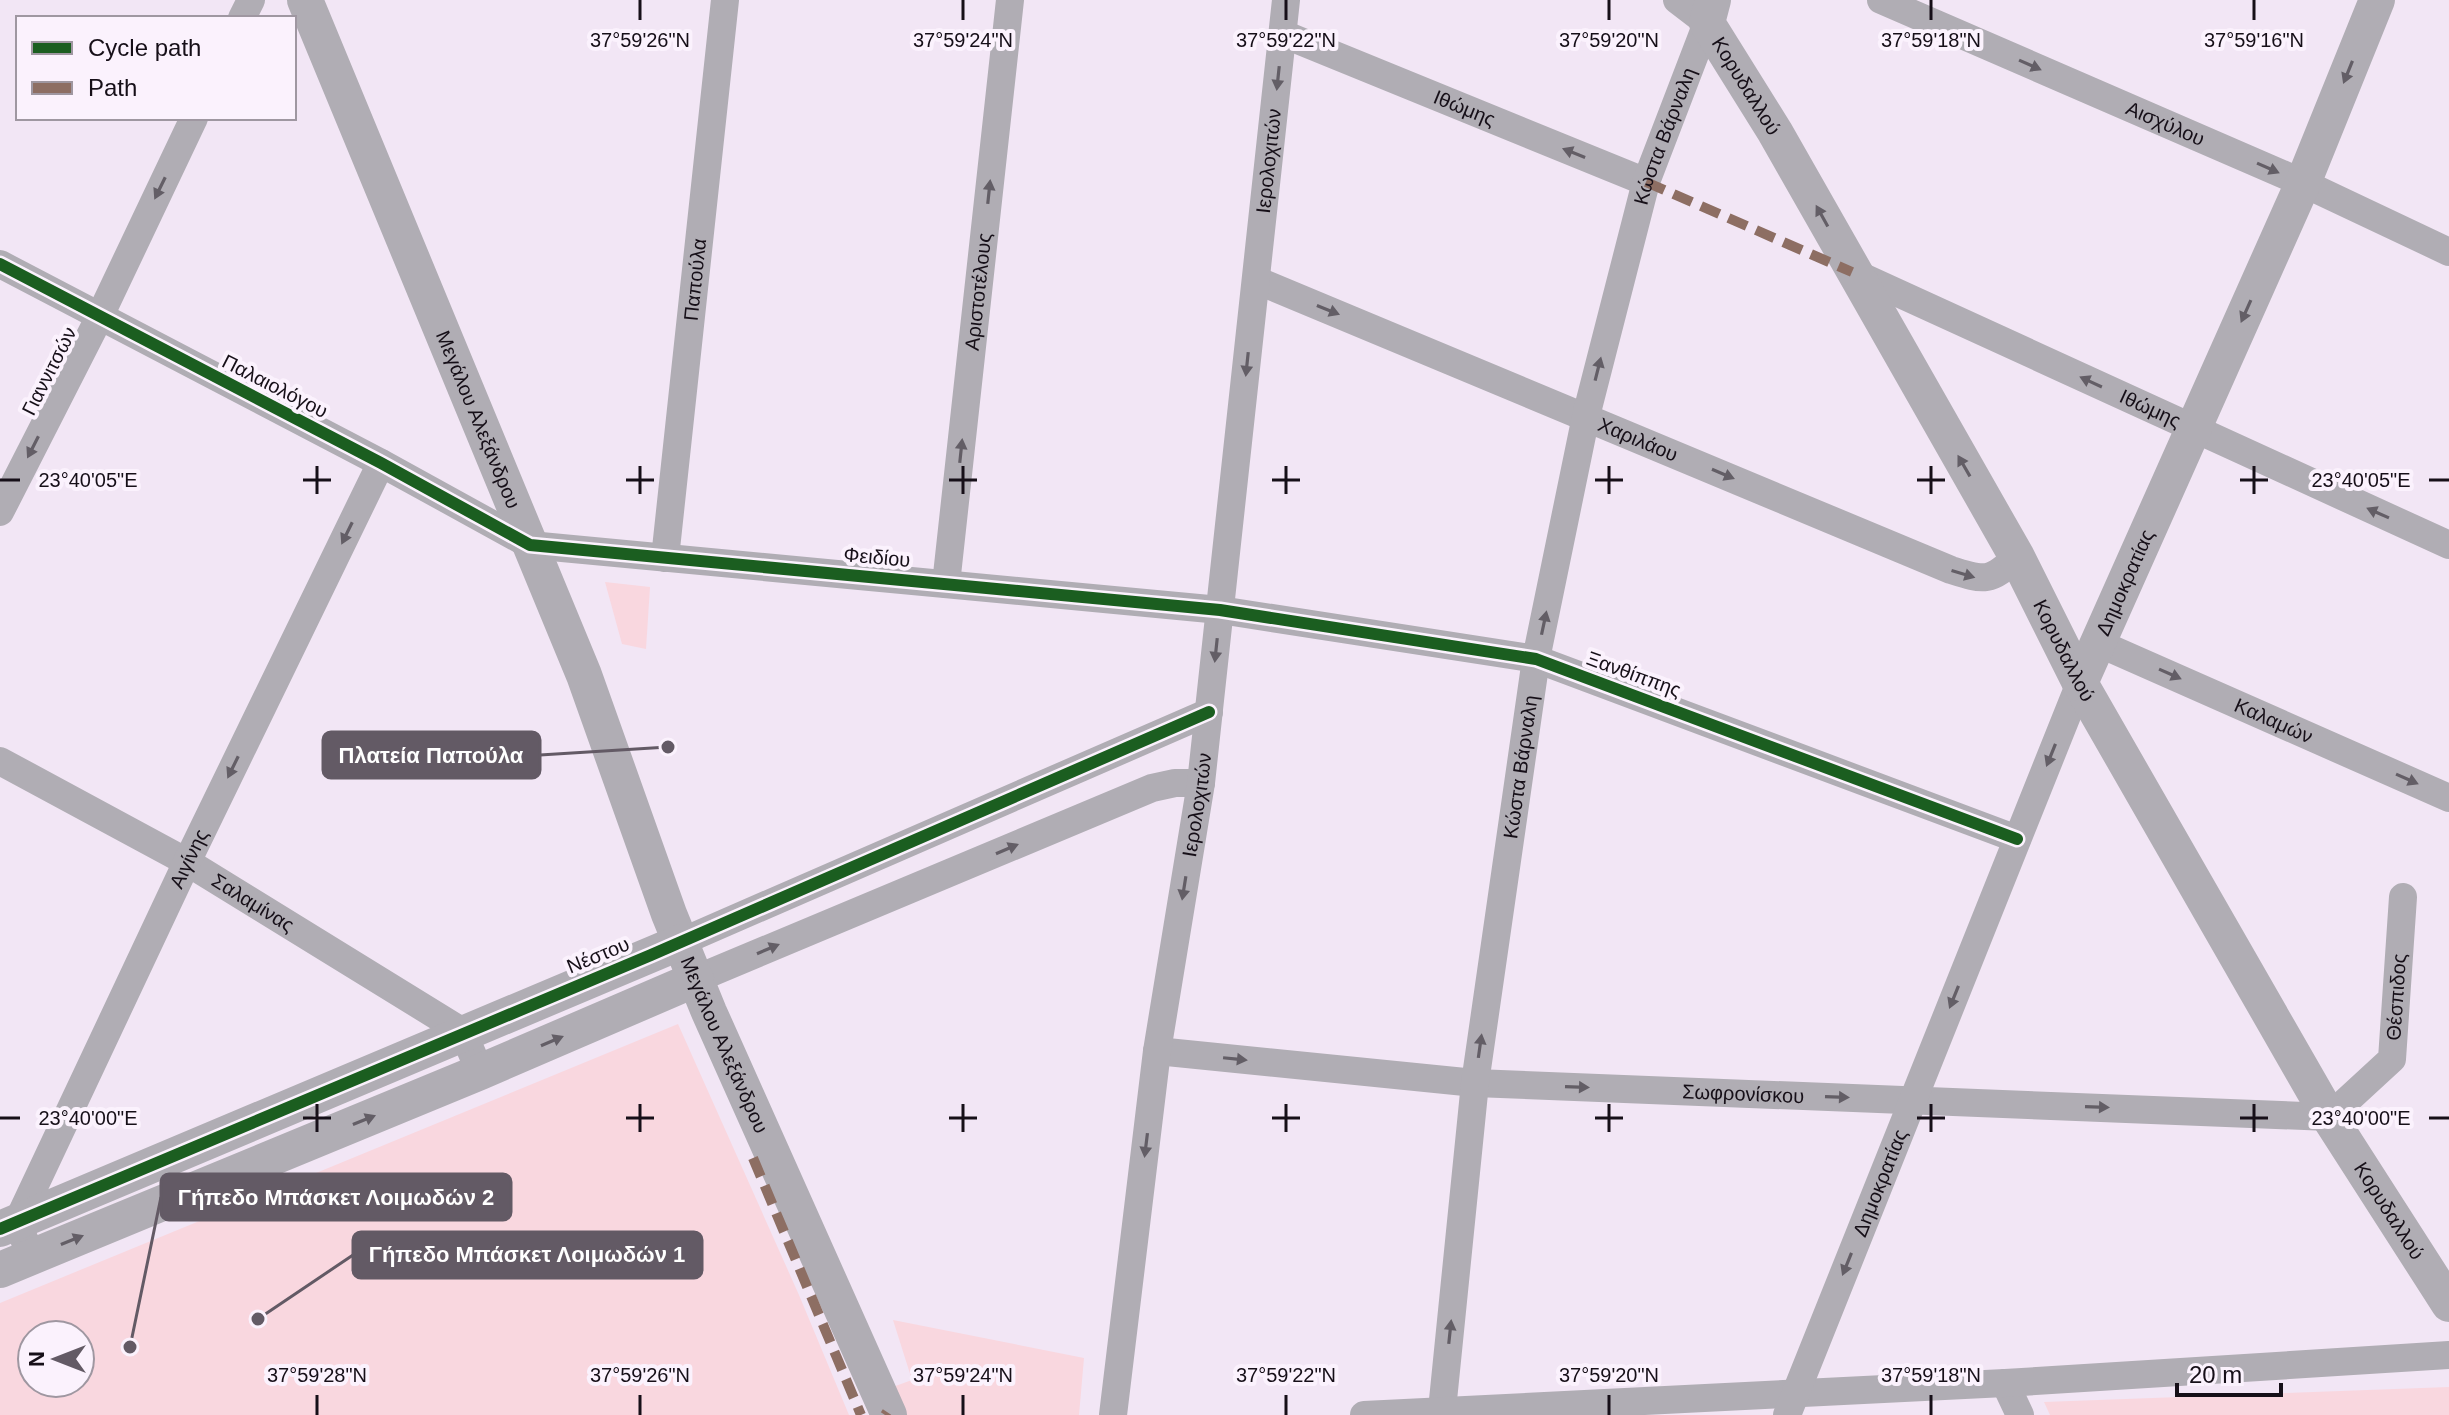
<svg xmlns="http://www.w3.org/2000/svg" width="2449" height="1415" font-family="Arial,sans-serif">
	<style>
		.green { fill: #f9d7df; fill-rule: evenodd }
		.lines { fill: none; stroke-linecap: round; stroke-linejoin: round }
		.minor { stroke: #b0adb4; stroke-width: 28 }
		.tertiary { stroke: #b0adb4; stroke-width: 36 }
		.quiet { stroke: #8d6e63; stroke-width: 10; stroke-dasharray: 20 10; stroke-linecap: butt }
		.cycleway-casing { stroke: #fbf2fd; stroke-width: 17 }
		.cycleway { stroke: #1b5e20; stroke-width: 12 }
		.oneway { fill: #635e66 }
		.ticks { fill: none; stroke: #160f18; stroke-width: 3 }
		.labels { text-anchor: middle; stroke-width: 8; stroke-linejoin: round; paint-order: stroke }
		.street-label { font-size: 20px; fill: #160f18; stroke: #fbf2fd }
		.ticks-label { font-size: 20px; text-anchor: middle; fill: #160f18; stroke: #fbf2fd; stroke-width: 8; stroke-linejoin: round; paint-order: stroke }
		.leader { fill: none; stroke: #635a65; stroke-width: 3 }
		.callout-dot { fill: #635a65; stroke: #fbf2fd; stroke-width: 3 }
		.callout { fill: #635a65; stroke: #635a65; stroke-width: 3 }
		.callout-label { font-size: 22px; text-anchor: middle; font-weight: bold; fill: #fff }
	</style>
	<rect width="100%" height="100%" fill="#f2e6f5"/>
	<g class="green">
		<polygon points="605,582 650,587 646,649 622,644"/>
		<path d="M678 1024 799 1295 849 1415H0V1303ZM32 1335H80V1383H32Z"/>
		<polygon points="893,1320 1084,1358 1079,1415 902,1415 890,1388 912,1380"/>
		<polygon points="2449,1387 2449,1415 2050,1415 2044,1402"/>
	</g>
	<g class="lines">
		<g class="minor">
			<path id="s1" d="M1881 0 2303 183 2449 252"/>
			<polyline points="242,18 251,0"/>
			<path id="s2" d="M1283 34 1646 182"/>
			<polyline points="0,264 381,463 530,545 1220,610 1536,659 2017,839"/>
			<path id="s3" d="M1852 272 2449 545"/>
			<path id="s4" d="M1256 280 1951 570C1985 581 1990 582 2017 557"/>
			<polyline points="0,512 99,318 194,118"/>
			<path id="s5" d="M665 558 725 0"/>
			<path id="s6" d="M946 584 1010 0"/>
			<path id="s7" d="M2098 643 2449 798"/>
			<path id="s8" d="M0 761 187 862 463 1032 480 1072"/>
			<polyline points="681,942 1209,712"/>
			<polyline points="696,979 1152,788 1175,783 1201,783"/>
			<path id="s9" d="M1157 1051 1475 1083 2329 1117 2392 1059 2403 897"/>
			<path id="s10" d="M32 1257 17 1223 187 862 381 463"/>
			<polyline points="2005,1383 2020,1415"/>
			<path id="s11" d="M1442 1410 1475 1083 1536 659 1586 416 1646 182 1707 23 1677 0"/>
			<path id="s12" d="M1113 1415 1157 1051 1201 783 1286 0"/>
			<polyline points="1364,1415 2005,1383 2449,1355"/>
			<path id="s13" d="M1787 1415 2080 683"/>
		</g>
		<g class="tertiary">
			<path id="s14" d="M305 0 584 675 669 914 709 1012 889 1415"/>
			<path id="s15" d="M1713 0 1707 23 1775 132 2017 557 2080 683 2329 1117 2449 1304"/>
			<path id="s16" d="M2080 683 2303 183 2377 0"/>
			<polyline points="0,1229 681,942"/>
			<polyline points="0,1270 480,1072 696,979"/>
		</g>
		<g class="quiet">
			<polyline points="1646,182 1852,272"/>
			<polyline points="753,1158 861,1415"/>
			<polyline points="885,1415 887,1412"/>
		</g>
		<g class="cycleway-casing">
			<g id="cycleway">
				<polyline points="0,264 381,463 530,545 1220,610 1536,659 2017,839"/>
				<polyline points="0,1229 651,955 1209,712"/>
			</g>
		</g>
		<use href="#cycleway" class="cycleway"/>
	</g>
	<defs><path id="oneway-solid" d="M-6-.8H1V-3.2L6.5 0L1 3.2V.8H-6Z" transform="scale(2)"/></defs>
	<g class="oneway">
		<use href="#oneway-solid" transform="translate(2030 65) rotate(24)"/>
		<use href="#oneway-solid" transform="translate(2348 72) rotate(112)"/>
		<use href="#oneway-solid" transform="translate(1278 78) rotate(96)"/>
		<use href="#oneway-solid" transform="translate(1574 153) rotate(-158)"/>
		<use href="#oneway-solid" transform="translate(2268 168) rotate(24)"/>
		<use href="#oneway-solid" transform="translate(160 188) rotate(116)"/>
		<use href="#oneway-solid" transform="translate(989 192) rotate(-84)"/>
		<use href="#oneway-solid" transform="translate(1822 216) rotate(-119)"/>
		<use href="#oneway-solid" transform="translate(1328 310) rotate(22)"/>
		<use href="#oneway-solid" transform="translate(2246 311) rotate(114)"/>
		<use href="#oneway-solid" transform="translate(1247 364) rotate(96)"/>
		<use href="#oneway-solid" transform="translate(1598 369) rotate(-76)"/>
		<use href="#oneway-solid" transform="translate(2091 382) rotate(-155)"/>
		<use href="#oneway-solid" transform="translate(33 447) rotate(117)"/>
		<use href="#oneway-solid" transform="translate(961 451) rotate(-84)"/>
		<use href="#oneway-solid" transform="translate(1964 466) rotate(-120)"/>
		<use href="#oneway-solid" transform="translate(1723 474) rotate(23)"/>
		<use href="#oneway-solid" transform="translate(2378 513) rotate(-156)"/>
		<use href="#oneway-solid" transform="translate(347 533) rotate(116)"/>
		<use href="#oneway-solid" transform="translate(1963 574) rotate(17)"/>
		<use href="#oneway-solid" transform="translate(1544 623) rotate(-78)"/>
		<use href="#oneway-solid" transform="translate(1216 650) rotate(96)"/>
		<use href="#oneway-solid" transform="translate(2170 674) rotate(24)"/>
		<use href="#oneway-solid" transform="translate(2051 755) rotate(112)"/>
		<use href="#oneway-solid" transform="translate(233 767) rotate(116)"/>
		<use href="#oneway-solid" transform="translate(2407 779) rotate(24)"/>
		<use href="#oneway-solid" transform="translate(1007 849) rotate(-23)"/>
		<use href="#oneway-solid" transform="translate(1184 888) rotate(99)"/>
		<use href="#oneway-solid" transform="translate(768 949) rotate(-23)"/>
		<use href="#oneway-solid" transform="translate(1954 997) rotate(112)"/>
		<use href="#oneway-solid" transform="translate(552 1041) rotate(-23)"/>
		<use href="#oneway-solid" transform="translate(1480 1046) rotate(-82)"/>
		<use href="#oneway-solid" transform="translate(1235 1059) rotate(6)"/>
		<use href="#oneway-solid" transform="translate(1577 1087) rotate(2)"/>
		<use href="#oneway-solid" transform="translate(1837 1097) rotate(2)"/>
		<use href="#oneway-solid" transform="translate(2097 1107) rotate(2)"/>
		<use href="#oneway-solid" transform="translate(364 1120) rotate(-22)"/>
		<use href="#oneway-solid" transform="translate(1146 1145) rotate(97)"/>
		<use href="#oneway-solid" transform="translate(72 1240) rotate(-22)"/>
		<use href="#oneway-solid" transform="translate(1847 1264) rotate(112)"/>
		<use href="#oneway-solid" transform="translate(1450 1332) rotate(-84)"/>
	</g>
	<path class="ticks" d="M640 0V20M963 0V20M1286 0V20M1609 0V20M1931 0V20M2254 0V20M317 466V494M640 466V494M963 466V494M1286 466V494M1609 466V494M1931 466V494M2254 466V494M0 480H20M303 480H331M626 480H654M949 480H977M1272 480H1300M1595 480H1623M1917 480H1945M2240 480H2268M2429 480H2449M317 1104V1132M640 1104V1132M963 1104V1132M1286 1104V1132M1609 1104V1132M1931 1104V1132M2254 1104V1132M0 1118H20M303 1118H331M626 1118H654M949 1118H977M1272 1118H1300M1595 1118H1623M1917 1118H1945M2240 1118H2268M2429 1118H2449M317 1395V1415M640 1395V1415M963 1395V1415M1286 1395V1415M1609 1395V1415M1931 1395V1415"/>
	<g class="labels">
		<g class="street-label">
			<text dy="7" stroke="none"><textPath href="#s15" startOffset="98">Κορυδαλλού</textPath></text>
			<text dy="7" stroke="none"><textPath href="#s2" startOffset="196">Ιθώμης</textPath></text>
			<text dy="7" stroke="none"><textPath href="#s1" startOffset="310">Αισχύλου</textPath></text>
			<text dy="7" stroke="none"><textPath href="#s11" startOffset="1296">Κώστα Βάρναλη</textPath></text>
			<text dy="7" stroke="none"><textPath href="#s12" startOffset="1264">Ιερολοχιτών</textPath></text>
			<text dy="7" stroke="none"><textPath href="#s5" startOffset="280">Παπούλα</textPath></text>
			<text dy="7" stroke="none"><textPath href="#s6" startOffset="294">Αριστοτέλους</textPath></text>
			<text transform="translate(49 371) rotate(-63)" y="7">Γιαννιτσών</text>
			<text transform="translate(275 386) rotate(27)" y="7">Παλαιολόγου</text>
			<text dy="7" stroke="none"><textPath href="#s3" startOffset="328">Ιθώμης</textPath></text>
			<text dy="7" stroke="none"><textPath href="#s14" startOffset="454">Μεγάλου Αλεξάνδρου</textPath></text>
			<text dy="7" stroke="none"><textPath href="#s4" startOffset="414">Χαριλάου</textPath></text>
			<text transform="translate(877 557) rotate(5)" y="7">Φειδίου</text>
			<text dy="7" stroke="none"><textPath href="#s16" startOffset="110">Δημοκρατίας</textPath></text>
			<text dy="7" stroke="none"><textPath href="#s15" startOffset="746">Κορυδαλλού</textPath></text>
			<text transform="translate(1634 674) rotate(20)" y="7">Ξανθίππης</text>
			<text dy="7" stroke="none"><textPath href="#s7" startOffset="192">Καλαμών</textPath></text>
			<text dy="7" stroke="none"><textPath href="#s11" startOffset="648">Κώστα Βάρναλη</textPath></text>
			<text dy="7" stroke="none"><textPath href="#s12" startOffset="616">Ιερολοχιτών</textPath></text>
			<text dy="7" stroke="none"><textPath href="#s10" startOffset="440">Αιγίνης</textPath></text>
			<text dy="7" stroke="none"><textPath href="#s8" startOffset="290">Σαλαμίνας</textPath></text>
			<text transform="translate(598 955) rotate(-22)" y="7">Νέστου</text>
			<text dy="7" stroke="none"><textPath href="#s9" startOffset="1322">Θέσπιδος</textPath></text>
			<text dy="7" stroke="none"><textPath href="#s14" startOffset="1126">Μεγάλου Αλεξάνδρου</textPath></text>
			<text dy="7" stroke="none"><textPath href="#s9" startOffset="588">Σωφρονίσκου</textPath></text>
			<text dy="7" stroke="none"><textPath href="#s13" startOffset="250">Δημοκρατίας</textPath></text>
			<text dy="7" stroke="none"><textPath href="#s15" startOffset="1394">Κορυδαλλού</textPath></text>
		</g>
	</g>
	<g class="ticks-label">
		<text x="640" y="47">37°59'26"N</text>
		<text x="963" y="47">37°59'24"N</text>
		<text x="1286" y="47">37°59'22"N</text>
		<text x="1609" y="47">37°59'20"N</text>
		<text x="1931" y="47">37°59'18"N</text>
		<text x="2254" y="47">37°59'16"N</text>
		<text x="2361" y="487">23°40'05"E</text>
		<text x="88" y="487">23°40'05"E</text>
		<text x="2361" y="1125">23°40'00"E</text>
		<text x="88" y="1125">23°40'00"E</text>
		<text x="317" y="1382">37°59'28"N</text>
		<text x="640" y="1382">37°59'26"N</text>
		<text x="963" y="1382">37°59'24"N</text>
		<text x="1286" y="1382">37°59'22"N</text>
		<text x="1609" y="1382">37°59'20"N</text>
		<text x="1931" y="1382">37°59'18"N</text>
	</g>
	<path class="leader" d="M668 747L540 755M130 1347L161 1197M258 1319L353 1255"/>
	<g class="callout-dot">
		<circle cx="668" cy="747" r="8"/>
		<circle cx="130" cy="1347" r="8"/>
		<circle cx="258" cy="1319" r="8"/>
	</g>
	<g class="callout">
		<rect x="323" y="732" width="217" height="46" rx="8"/>
		<rect x="161" y="1174" width="350" height="46" rx="8"/>
		<rect x="353" y="1232" width="349" height="46" rx="8"/>
	</g>
	<g class="callout-label">
		<text x="431" y="763">Πλατεία Παπούλα</text>
		<text x="336" y="1205">Γήπεδο Μπάσκετ Λοιμωδών 2</text>
		<text x="527" y="1262">Γήπεδο Μπάσκετ Λοιμωδών 1</text>
	</g>
	<rect x="16" y="16" width="280" height="104" fill="#fbf2fd" stroke="#9f97a1" stroke-width="2"/>
	<rect x="32" y="42" width="40" height="12" fill="#1b5e20" stroke="#9f97a1" stroke-width="2"/>
	<text x="88" y="56" font-size="24" fill="#160f18">Cycle path</text>
	<rect x="32" y="82" width="40" height="12" fill="#8d6e63" stroke="#9f97a1" stroke-width="2"/>
	<text x="88" y="96" font-size="24" fill="#160f18">Path</text>
	<g transform="translate(56 1359) rotate(270)"><circle r="38" fill="#fbf2fd" stroke="#9f97a1" stroke-width="2"/>
	<path d="M0-6L14 30L0 20L-14 30Z" fill="#635a65"/>
	<text y="-12" font-size="22" font-weight="bold" text-anchor="middle" fill="#160f18">N</text>
	</g>
	<path d="M2177 1383v12h104v-12" fill="none" stroke="#160f18" stroke-width="4"/>
	<text x="2189" y="1383" font-size="24" fill="#160f18" stroke="#fbf2fd" stroke-width="6" paint-order="stroke">20 m</text>
</svg>
